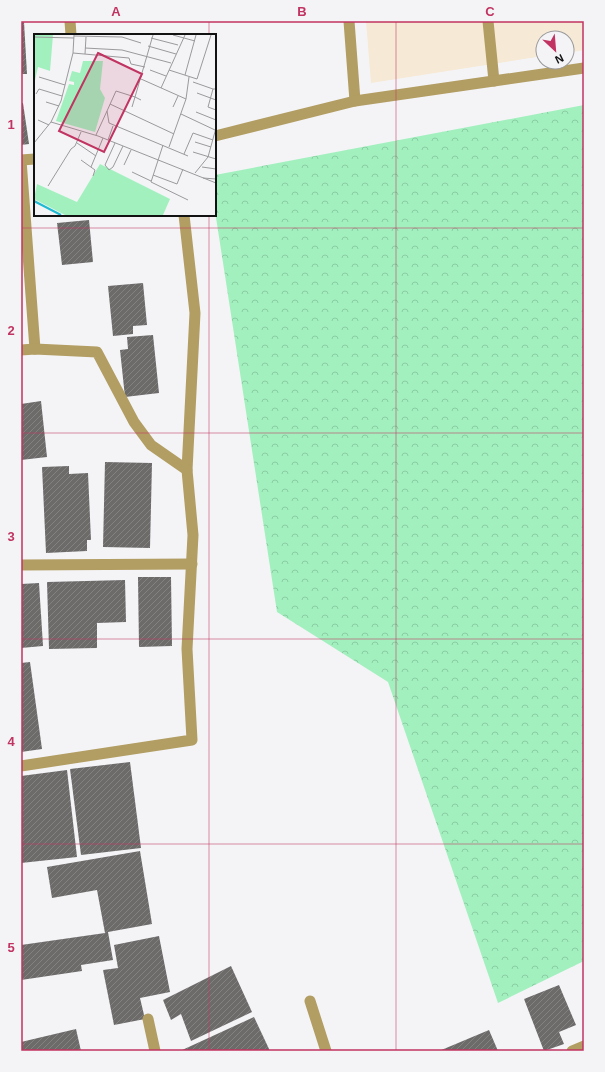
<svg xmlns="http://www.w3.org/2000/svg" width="605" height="1072" font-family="Arial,sans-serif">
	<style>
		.education { fill: #f6e9d5 }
		.park { fill: url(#park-crowns) }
		.building { fill: url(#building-hatch) }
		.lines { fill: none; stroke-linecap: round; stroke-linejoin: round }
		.service { stroke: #b29d62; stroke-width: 11 }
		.minor { stroke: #b29d62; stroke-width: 11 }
		.grid { fill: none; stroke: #c13360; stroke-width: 1; stroke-opacity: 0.55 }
		.inset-river { fill: none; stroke: #1dbad1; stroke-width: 2 }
		.inset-road { fill: none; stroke: #9a9a9c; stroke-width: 1 }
		.view { fill: #c13360; fill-opacity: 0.15; stroke: #c13360; stroke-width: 2 }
		.inset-edge { fill: none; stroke: #121213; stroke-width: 2 }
		.neatline { fill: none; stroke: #c13360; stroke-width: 1.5 }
		.grid-label { font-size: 13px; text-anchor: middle; font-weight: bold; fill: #c13360 }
	</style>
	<defs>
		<pattern id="park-crowns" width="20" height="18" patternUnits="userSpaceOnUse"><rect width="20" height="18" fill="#a3f0bf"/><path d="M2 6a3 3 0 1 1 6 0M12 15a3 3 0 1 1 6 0" fill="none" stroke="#8bcda3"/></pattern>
		<pattern id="building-hatch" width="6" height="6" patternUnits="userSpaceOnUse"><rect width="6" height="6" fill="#6d6b6a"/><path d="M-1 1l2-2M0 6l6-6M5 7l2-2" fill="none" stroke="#848281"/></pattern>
	</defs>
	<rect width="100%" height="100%" fill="#f4f4f7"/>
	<polygon class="education" points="366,21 584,21 584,50 567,53 567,38 543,38 543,56 371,83"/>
	<polygon class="park" points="584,105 584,961 498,1003 388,682 277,612 215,211 215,175"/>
	<g class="building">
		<polygon points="24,22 27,74 21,74 21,23"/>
		<polygon points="21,103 23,103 29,144 21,145"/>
		<polygon points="89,220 93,262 62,265 57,223"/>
		<polygon points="143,283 147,325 133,326 133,334 113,336 108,286"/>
		<polygon points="153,335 159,393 125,397 120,350 128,349 127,337"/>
		<polygon points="41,401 47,457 21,460 21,404"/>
		<polygon points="105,462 152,463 150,548 103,547"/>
		<polygon points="69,466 69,474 88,473 91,540 87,540 87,551 46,553 42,467"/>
		<polygon points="138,577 171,577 172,646 139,647"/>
		<polygon points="125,580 126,622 97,623 97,648 49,649 47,582"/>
		<polygon points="39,583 43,646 21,648 21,584"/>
		<polygon points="30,662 42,749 21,752 21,663"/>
		<polygon points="130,762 141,848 81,855 70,769"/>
		<polygon points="67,770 77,857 21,863 21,776"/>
		<polygon points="140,851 152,924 108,932 113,960 81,965 82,971 21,980 21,945 105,933 97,890 52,898 47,867"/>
		<polygon points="159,936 170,992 140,998 145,1019 114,1025 103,970 118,968 114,945"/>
		<polygon points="231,966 252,1012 191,1041 181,1014 171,1020 163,1000"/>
		<polygon points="559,985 576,1025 559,1032 564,1044 544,1051 524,999"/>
		<polygon points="254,1017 270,1051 180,1051"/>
		<polygon points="76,1029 81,1051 21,1051 21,1042"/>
		<polygon points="489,1030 498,1051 439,1051"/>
	</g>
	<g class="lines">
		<polyline class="service" points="488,21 494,81"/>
		<g class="minor">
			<polyline points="70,21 71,35"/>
			<polyline points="349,21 355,101"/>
			<polyline points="215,136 355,101 584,68"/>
			<polyline points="21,160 35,349"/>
			<polyline points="21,160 35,159"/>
			<polyline points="184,215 195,313 187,470"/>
			<polyline points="21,350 35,349 97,352 134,422 151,445 187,470 193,535 187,649 192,740 21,766"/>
			<polyline points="21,565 192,564"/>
			<polyline points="310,1001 326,1051"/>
			<polyline points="148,1019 155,1051"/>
			<polyline points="572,1051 584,1046"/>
		</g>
	</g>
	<path class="grid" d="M209 21V35M396 21V1051M209 215V1051M21 228H584M21 433H584M21 639H584M21 844H584"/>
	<g transform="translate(34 34)">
		<rect width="182" height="182" fill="#f4f4f7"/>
		<path d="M0 1H19L16 37 4 33 0 51ZM66 130 136 165 129 181H31L0 165 3 150 43 168Z" fill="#a3f0bf"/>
		<path d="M49 27H69L66 55 71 64 61 98 22 87 35 50 40 51V48L35 47 38 37 46 39Z" fill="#a3f0bf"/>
		<path class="inset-river" d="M0 167 27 181"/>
		<path class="inset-road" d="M119 1 101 63 82 57 73 77 75 89 154 122M139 1 161 7M40 2 88 3 107 9M0 3 40 4M117 4 144 11M114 12 142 20M51 14 88 16 137 29M39 19 95 24 97 30 111 33M51 20 52 3M116 36 132 42M135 36 163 45 177 1M151 41 162 1M5 43 31 51M107 45 152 65M159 48 179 55M127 54 151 1M182 55H179L174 73 182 76M163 59 182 66M2 60 5 55 28 62M12 68 25 72M76 70 140 100M98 73 101 63 107 66M139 73 144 62M162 78 182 86M147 80 181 96M4 86 15 91M17 88 64 102 182 149M62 101 73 77M74 106 79 92M161 108 177 113M0 109 17 88 27 67 39 19 40 1M43 109 62 122M81 109 71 131 75 136 79 133 89 112M129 111 117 148 154 166M135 113 152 65 155 43M159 118 182 125M150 120 159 99 179 106M47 126 61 136 59 142M90 131 97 116M57 133 69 104M168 133 182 135M98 138 117 147M161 139 174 123 182 94M119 141 143 150 149 135M169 144 182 145M14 152 37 115 41 112 47 98"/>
		<path class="view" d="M64 19 108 40 70 118 25 97Z"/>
		<rect width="182" height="182" class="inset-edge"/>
	</g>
	<rect width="605" height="1072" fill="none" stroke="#f4f4f7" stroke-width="44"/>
	<g transform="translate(555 50) rotate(154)"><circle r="19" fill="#f4f4f7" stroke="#9a9a9c"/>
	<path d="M0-3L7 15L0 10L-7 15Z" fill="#c13360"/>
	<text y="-6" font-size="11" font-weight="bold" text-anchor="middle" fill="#121213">N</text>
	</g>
	<rect x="22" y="22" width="561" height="1028" class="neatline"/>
	<g class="grid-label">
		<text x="116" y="16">A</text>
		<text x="302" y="16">B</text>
		<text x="490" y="16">C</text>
		<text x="11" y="129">1</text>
		<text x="11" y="335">2</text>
		<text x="11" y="541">3</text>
		<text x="11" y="746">4</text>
		<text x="11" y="952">5</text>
	</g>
</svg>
